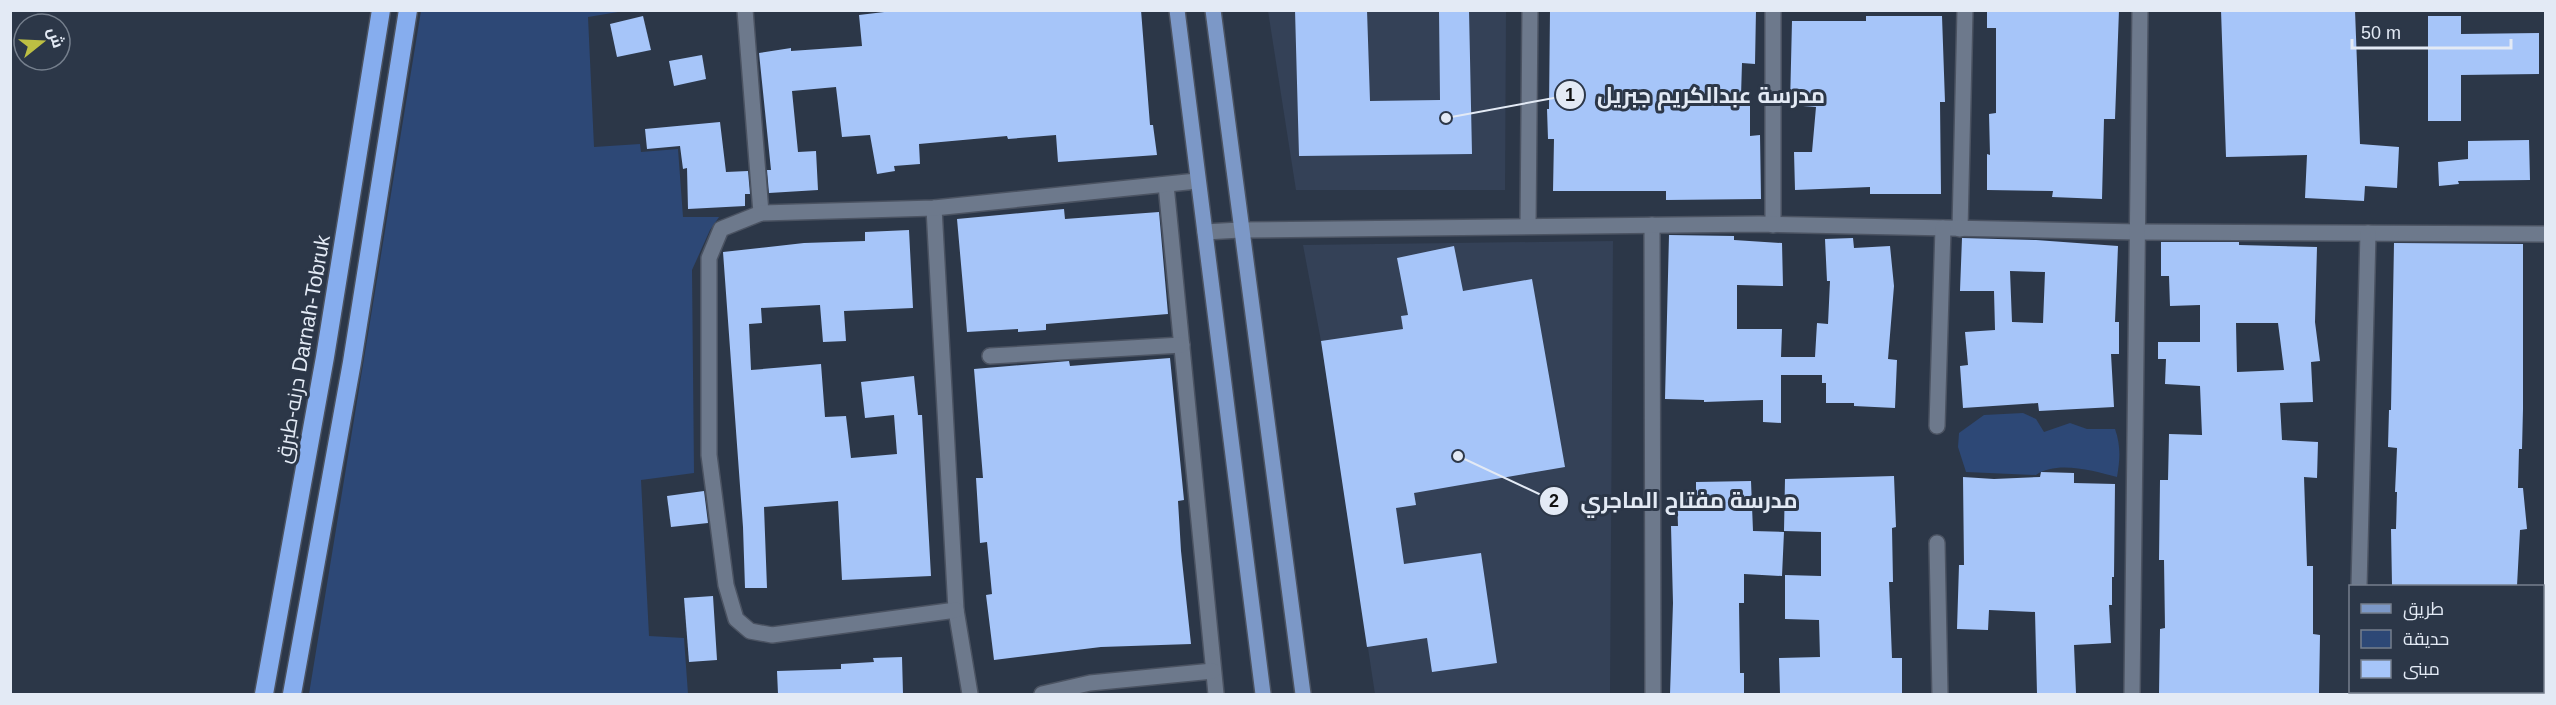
<svg xmlns="http://www.w3.org/2000/svg" width="2556" height="705" font-family="Helvetica,Cairo,sans-serif">
	<style>
		.built { fill: #344157 }
		.green { fill: #2d4876 }
		.building { fill: #a6c5f9; fill-rule: evenodd }
		.lines { fill: none; stroke-linecap: round; stroke-linejoin: round }
		.street-casing { stroke: #4b5362; stroke-width: 18 }
		.primary-casing { stroke: #4b5362; stroke-width: 18 }
		.highway-casing { stroke: #4b5362; stroke-width: 21 }
		.street { stroke: #6d798c; stroke-width: 15 }
		.primary { stroke: #7c98c7; stroke-width: 15 }
		.highway { stroke: #86adee; stroke-width: 18 }
		.labels { text-anchor: middle; stroke-width: 6; stroke-linejoin: round; paint-order: stroke }
		.street-label { font-size: 21px; fill: #e3eaf5; stroke: #2c3748 }
		.leader { fill: none; stroke: #e3eaf5; stroke-width: 2 }
		.callout-dot { fill: #e3eaf5; stroke: #2c3748; stroke-width: 2 }
		.mark-label { font-size: 18px; text-anchor: middle; font-weight: bold; fill: #111 }
		.callout-label { font-size: 22px; text-anchor: middle; font-weight: bold; fill: #e3eaf5; stroke: #2c3748; stroke-width: 6; stroke-linejoin: round; paint-order: stroke }
	</style>
	<rect width="100%" height="100%" fill="#2c3748"/>
	<g class="built">
		<polygon points="1268,11 1506,11 1505,190 1296,190"/>
		<polygon points="1613,241 1610,694 1375,694 1321,341 1303,245"/>
	</g>
	<g class="green">
		<polygon points="421,11 624,11 588,17 594,147 640,144 641,152 678,149 683,217 719,217 710,230 692,270 694,473 641,480 649,636 684,638 688,694 309,694"/>
		<path d="M2023 413 2036 419 2044 432 2070 423 2087 429H2115C2121 446 2120 460 2117 477 2094 471 2057 460 2036 475L1966 472 1958 447 1959 433 1984 415Z"/>
	</g>
	<g class="building">
		<polygon points="901,10 1141,10 1150,125 1153,125 1157,155 1058,162 1056,135 1008,139 1007,136 919,144 920,164 894,166 895,171 877,174 870,135 842,137 836,87 792,91 798,152 816,151 818,190 769,193 767,170 771,170 759,53 791,48 791,51 862,46 859,15"/>
		<polygon points="1295,10 1367,10 1370,101 1440,100 1439,10 1469,10 1472,154 1299,156"/>
		<polygon points="1550,10 1756,10 1755,64 1742,63 1741,96 1750,96 1750,136 1760,135 1761,199 1666,200 1666,191 1553,191 1554,139 1548,139 1547,109 1549,109"/>
		<polygon points="1987,10 2119,10 2115,119 2104,119 2102,199 2052,197 2053,191 1987,190 1987,154 1990,155 1989,114 1996,113 1996,28 1987,28"/>
		<polygon points="2221,10 2355,10 2360,144 2399,147 2397,188 2365,186 2364,201 2305,198 2307,155 2226,157"/>
		<polygon points="643,16 651,50 617,57 610,24"/>
		<polygon points="1866,16 1942,16 1945,102 1940,102 1941,194 1870,194 1870,187 1795,190 1794,152 1812,152 1816,107 1790,105 1792,21 1866,21"/>
		<polygon points="2428,16 2461,16 2461,34 2539,33 2539,74 2461,75 2461,121 2428,121"/>
		<polygon points="702,55 706,79 674,86 669,61"/>
		<polygon points="720,122 726,172 748,171 750,194 745,194 745,206 688,209 687,168 683,169 680,146 647,149 645,129"/>
		<polygon points="2529,140 2530,180 2458,181 2459,184 2439,186 2438,162 2468,159 2468,141"/>
		<polygon points="1064,209 1065,219 1159,212 1168,314 1046,324 1046,330 1018,332 1018,329 967,332 957,219"/>
		<polygon points="909,230 913,308 844,311 846,341 823,342 820,305 761,308 762,323 749,324 751,370 821,364 825,417 846,416 851,458 897,454 894,415 865,418 861,382 914,376 918,415 922,415 931,576 842,580 838,501 764,507 767,588 745,588 743,527 723,252 804,243 865,241 865,232"/>
		<polygon points="1669,235 1734,236 1734,240 1782,243 1783,286 1737,285 1737,329 1782,329 1781,357 1815,357 1817,323 1828,324 1830,281 1827,281 1825,239 1853,238 1854,248 1890,246 1894,286 1888,359 1897,360 1895,408 1854,406 1854,403 1826,403 1826,383 1822,383 1822,375 1781,375 1781,423 1763,422 1763,400 1704,402 1704,400 1665,399"/>
		<path d="M1962 238 2036 240 2118 246 2115 322H2119V354H2111L2114 407 2039 411 2038 403 1963 408 1960 366 1968 365 1965 332 1995 330 1994 291H1960ZM2010 271 2045 272 2043 323 2012 322Z"/>
		<path d="M2161 242H2239V245L2317 247 2315 322 2320 361 2311 362 2313 402 2280 403 2282 440 2318 442 2317 478 2304 477 2307 566H2313V634L2320 635 2319 694H2159L2160 629 2165 628 2164 560H2159L2160 480H2168L2169 434 2202 435 2200 386 2165 384 2166 359H2158V342H2200V305L2170 306 2169 276H2161ZM2236 323H2278L2284 370 2237 372Z"/>
		<polygon points="2394,243 2523,244 2523,409 2522,449 2519,449 2518,488 2523,488 2527,529 2520,530 2517,586 2392,586 2391,529 2396,529 2397,492 2395,492 2397,448 2388,447 2389,410 2391,410"/>
		<polygon points="1454,246 1463,291 1532,279 1565,467 1414,493 1416,505 1396,508 1404,564 1481,553 1497,663 1432,672 1427,638 1367,647 1321,341 1403,329 1401,316 1408,315 1397,258"/>
		<polygon points="1170,358 1184,500 1178,501 1181,551 1191,644 1101,647 994,660 986,595 992,594 987,542 980,543 976,478 983,478 974,369 1069,361 1070,366"/>
		<polygon points="2041,472 2074,473 2074,483 2115,484 2114,577 2112,577 2112,605 2109,605 2111,643 2074,645 2076,693 2037,694 2035,612 1989,610 1988,630 1957,629 1959,565 1964,565 1963,477 1994,479 2040,477"/>
		<polygon points="1894,476 1896,527 1892,528 1893,582 1889,582 1892,658 1902,658 1902,694 1780,694 1779,658 1820,657 1819,620 1785,619 1785,575 1821,576 1821,532 1784,531 1785,479"/>
		<polygon points="1751,481 1753,531 1784,532 1782,576 1744,574 1744,603 1739,603 1740,673 1744,673 1744,694 1670,694 1673,603 1671,526 1678,526 1677,499 1696,498 1696,482"/>
		<polygon points="704,491 708,523 671,527 667,496"/>
		<polygon points="713,596 717,660 689,662 684,598"/>
		<polygon points="902,657 903,694 778,694 777,671 841,669 841,664 874,662 873,658"/>
	</g>
	<g class="lines">
		<g class="street-casing">
			<g id="street">
				<polyline points="745,10 761,213"/>
				<polyline points="1166,185 1216,694"/>
				<polyline points="934,208 956,610 970,694"/>
				<polyline points="1528,225 1530,10"/>
				<polyline points="1652,225 1653,694"/>
				<polyline points="1773,225 1773,10"/>
				<polyline points="1960,229 1965,10"/>
				<polyline points="1205,232 1240,230 1759,224 2138,232 2546,234"/>
				<polyline points="990,356 1182,345"/>
				<polyline points="1937,426 1943,228"/>
				<polyline points="1937,543 1940,694"/>
				<polyline points="2359,586 2368,233"/>
				<polyline points="956,610 772,635 750,631 736,619 726,585 709,455 709,258 721,229 761,213 934,208 1197,181"/>
				<polyline points="2358,692 2358,694"/>
				<polyline points="1042,694 1090,683 1213,671"/>
				<polyline points="2132,694 2140,10"/>
			</g>
		</g>
		<g class="primary-casing">
			<g id="primary">
				<polyline points="1177,10 1263,694"/>
				<polyline points="1213,10 1303,694"/>
			</g>
		</g>
		<g class="highway-casing">
			<g id="highway">
				<polyline points="264,694 325,357 381,10"/>
				<polyline points="292,694 352,362 408,10"/>
			</g>
		</g>
		<use href="#street" class="street"/>
		<use href="#primary" class="primary"/>
		<use href="#highway" class="highway"/>
	</g>
	<g class="labels">
		<g class="street-label">
			<text transform="translate(303 349) rotate(-80)" y="7">درنه-طبرق Darnah-Tobruk</text>
		</g>
	</g>
	<path class="leader" d="M1446 118L1570 95M1458 456L1554 501"/>
	<g class="callout-dot">
		<circle cx="1446" cy="118" r="6"/>
		<circle cx="1458" cy="456" r="6"/>
		<circle cx="1570" cy="95" r="15"/>
		<circle cx="1554" cy="501" r="15"/>
	</g>
	<g class="mark-label">
		<text x="1570" y="101">1</text>
		<text x="1554" y="507">2</text>
	</g>
	<g class="callout-label">
		<text x="1711" y="103">مدرسة عبدالكريم جبريل</text>
		<text x="1689" y="508">مدرسة مفتاح الماجري</text>
	</g>
	<rect width="2556" height="705" fill="none" stroke="#e3eaf5" stroke-width="24"/>
	<rect x="2349" y="585" width="195" height="108" fill="#2c3748" stroke="#757f8d" stroke-width="1.5"/>
	<rect x="2361" y="604" width="30" height="9" fill="#7c98c7" stroke="#757f8d" stroke-width="1.5"/>
	<text x="2403" y="615" font-size="18" fill="#e3eaf5">طريق</text>
	<rect x="2361" y="630" width="30" height="18" fill="#2d4876" stroke="#757f8d" stroke-width="1.5"/>
	<text x="2403" y="645" font-size="18" fill="#e3eaf5">حديقة</text>
	<rect x="2361" y="660" width="30" height="18" fill="#a6c5f9" stroke="#757f8d" stroke-width="1.5"/>
	<text x="2403" y="675" font-size="18" fill="#e3eaf5">مبنى</text>
	<g transform="translate(42 42) rotate(72)"><circle r="28" fill="#2c3748" stroke="#757f8d" stroke-width="1.5"/>
	<path d="M0-4.5L10 22L0 15L-10 22Z" fill="#bdbf43"/>
	<text y="-9" font-size="16" font-weight="bold" text-anchor="middle" fill="#e3eaf5">ش</text>
	</g>
	<path d="M2352 39v9h159v-9" fill="none" stroke="#e3eaf5" stroke-width="3"/>
	<text x="2361" y="39" font-size="18" fill="#e3eaf5" stroke="#2c3748" stroke-width="4.5" paint-order="stroke">50 m</text>
</svg>
